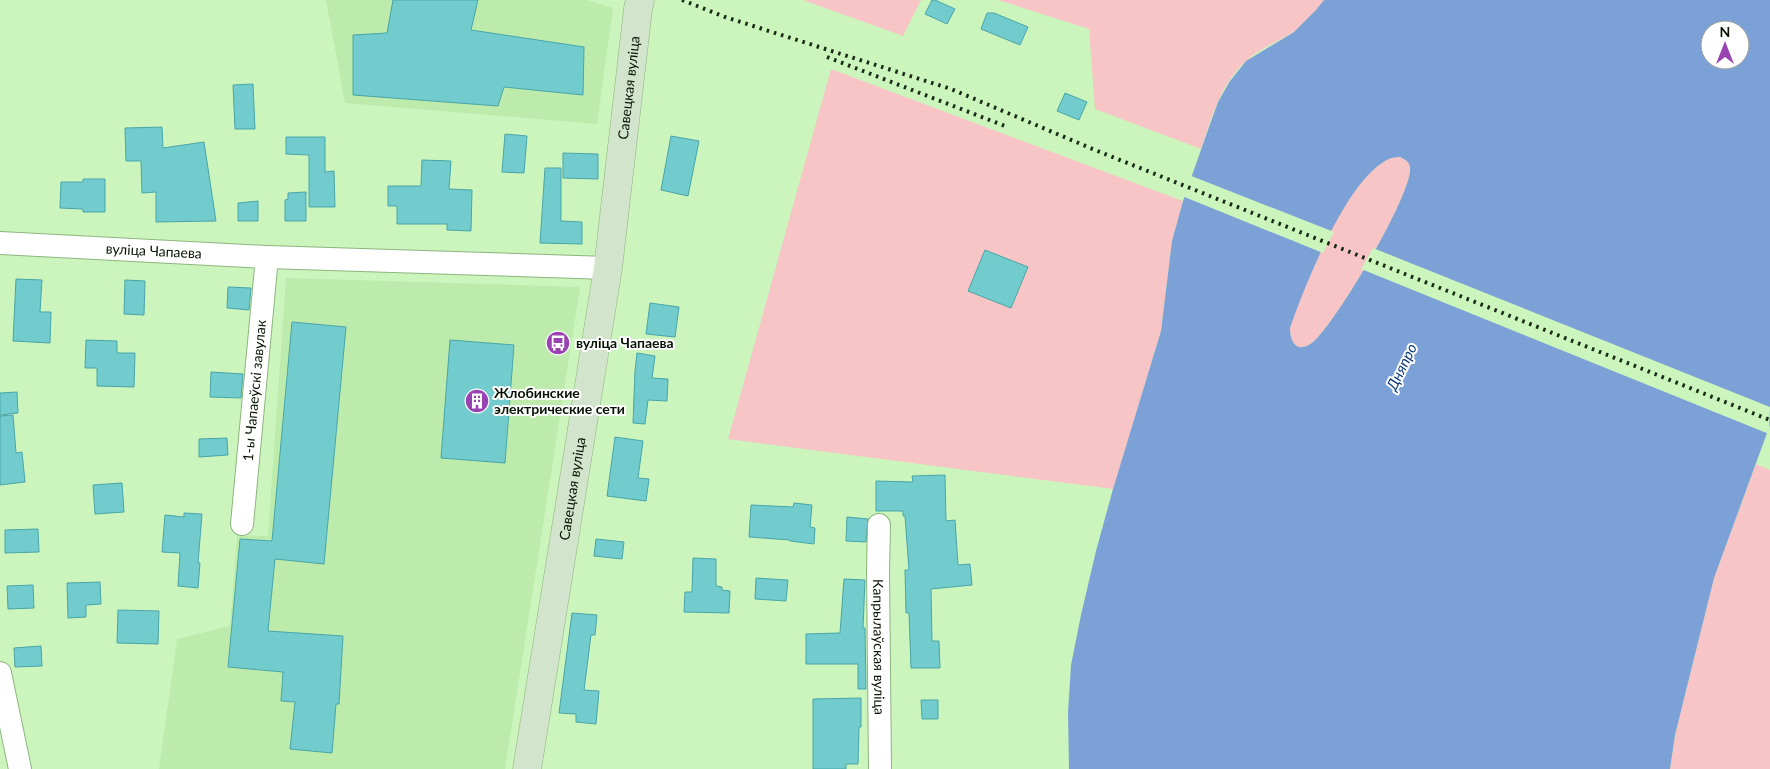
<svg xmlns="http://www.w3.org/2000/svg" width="1770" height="769" font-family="Lato,sans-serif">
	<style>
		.built { fill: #bcebac }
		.green { fill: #f7c5c5 }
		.water { fill: #7ca1d7; fill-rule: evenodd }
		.pier { fill: #cbf5bd }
		.building { fill: #72ccce; stroke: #49a5a7 }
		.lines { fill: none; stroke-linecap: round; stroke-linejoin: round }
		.minor-casing { stroke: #8db57f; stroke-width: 24 }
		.secondary-casing { stroke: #8db57f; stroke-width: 29 }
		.minor { stroke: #fff; stroke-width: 22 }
		.secondary { stroke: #d3e4cc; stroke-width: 28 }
		.rail { stroke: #1a2a15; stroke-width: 4; stroke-dasharray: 2.5 5; stroke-linecap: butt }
		.labels { text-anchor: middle; stroke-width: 4; stroke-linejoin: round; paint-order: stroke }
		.street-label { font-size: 14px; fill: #061302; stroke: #fff }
		.poi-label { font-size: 14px; font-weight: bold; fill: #061302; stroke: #fff; text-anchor: start }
		.water-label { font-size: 15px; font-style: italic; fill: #0b3b7a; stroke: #fff }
	</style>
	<rect width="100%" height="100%" fill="#cbf5bd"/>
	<g class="built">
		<polygon points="326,0 587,0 613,8 597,124 345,103"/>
		<polygon points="286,278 580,287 505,769 159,769 177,639 230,626 237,535 268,536"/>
	</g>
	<g class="green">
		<polygon points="803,0 921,0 903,36"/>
		<path d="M998 0H1324C1316 12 1304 25 1292 33 1277 42 1259 49 1246 61 1221 83 1211 119 1201 149L1095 109 1089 29Z"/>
		<polygon points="831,69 1183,201 1172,241 1161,331 1113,489 728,439"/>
		<path d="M1400 157C1404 159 1409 161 1410 167 1414 192 1335 324 1313 342 1298 354 1290 344 1290 328 1304 285 1345 184 1385 161 1390 158 1394 157 1400 157Z"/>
		<polygon points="1756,464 1770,470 1770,769 1670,769 1675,735 1714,578"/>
	</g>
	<path class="water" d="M1324 0H1770V425L1714 578 1675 735 1670 769H1069L1068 712 1071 665 1081 615 1096 551 1113 489 1161 331 1172 241 1183 201 1209 127 1218 102 1230 81 1246 61 1294 32 1316 10ZM1710 30H1740V60H1710ZM1400 157C1404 159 1409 161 1410 167 1414 192 1335 324 1313 342 1298 354 1290 344 1290 328 1305 285 1345 184 1385 161 1390 158 1394 157 1400 157Z"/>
	<g class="pier">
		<polygon points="1189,175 1334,232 1323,253 1182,196"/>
		<polygon points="1373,248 1770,407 1769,434 1361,269"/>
	</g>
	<g class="building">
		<polygon points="393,0 478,0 471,30 584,47 583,95 504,87 498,106 353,95 353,35 387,33"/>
		<polygon points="932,0 935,0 955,9 947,24 925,14"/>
		<polygon points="987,13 994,13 1028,27 1020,45 981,29"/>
		<polygon points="253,84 255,129 235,129 233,85"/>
		<polygon points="1065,93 1087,102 1079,120 1057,111"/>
		<polygon points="162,127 163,148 204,142 216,221 156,222 156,192 142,193 141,161 126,161 125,128"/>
		<polygon points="505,134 527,136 524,173 502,172"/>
		<polygon points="671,136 699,141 688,196 661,190"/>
		<polygon points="286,137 325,137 325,172 334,171 335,207 309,207 309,155 286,154"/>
		<polygon points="563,153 598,154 598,179 563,178"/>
		<polygon points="422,160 451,161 449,189 472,190 471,231 447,230 447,224 397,224 397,206 388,206 388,186 421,186"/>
		<polygon points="545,168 561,168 561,221 582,222 582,244 540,243"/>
		<polygon points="83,179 105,179 105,212 83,212 83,209 60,208 61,182 83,182"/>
		<polygon points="306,192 306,221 285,221 285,200 288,199 288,193"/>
		<polygon points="258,201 258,221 238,221 238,203"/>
		<polygon points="985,250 1028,267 1011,308 968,291"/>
		<polygon points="16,279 42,280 40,312 51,312 50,343 13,341"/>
		<polygon points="125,280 145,281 144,315 124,314"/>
		<polygon points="228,287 251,288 249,310 227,308"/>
		<polygon points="650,303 679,307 675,337 646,334"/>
		<polygon points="292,322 346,327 324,564 275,559 268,631 343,636 339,704 336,704 332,753 290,749 295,702 281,701 283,672 228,667 240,539 272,541"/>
		<polygon points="86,340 117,341 117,353 135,353 134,387 97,386 97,368 85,368"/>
		<polygon points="450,340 514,345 505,463 441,458"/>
		<polygon points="637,353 655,356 652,378 668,379 667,401 648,400 645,424 633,423 635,371"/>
		<polygon points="211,372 243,374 241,398 210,397"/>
		<polygon points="17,392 18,413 0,415 0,393"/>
		<polygon points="13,415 16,453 22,452 25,482 0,485 0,416"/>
		<polygon points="615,437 643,441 638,478 649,479 646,501 607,496"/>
		<polygon points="227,438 228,455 199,457 199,439"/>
		<polygon points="945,475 946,521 955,520 958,565 970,564 972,585 931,589 932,641 939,641 940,668 911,668 909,613 906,613 905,570 909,570 905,516 903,516 903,511 876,511 876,481 913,482 912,476"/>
		<polygon points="122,483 124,512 95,514 93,485"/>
		<polygon points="794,503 812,505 810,527 815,528 814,544 790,541 790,540 749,537 751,505 793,507"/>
		<polygon points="184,513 202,514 198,563 200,563 198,588 178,586 180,553 162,552 165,515 184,517"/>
		<polygon points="847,517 868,519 866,542 846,541"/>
		<polygon points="38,529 39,552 5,553 5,530"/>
		<polygon points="596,539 624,542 622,559 594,556"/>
		<polygon points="693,558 716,559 716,586 722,587 722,590 730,591 729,613 684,612 685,592 692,592"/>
		<polygon points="756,578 788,580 786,601 755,599"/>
		<polygon points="844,579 865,580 863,628 865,628 866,689 858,689 858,664 806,664 806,634 840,633"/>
		<polygon points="100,582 101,604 86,605 86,617 68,618 67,583"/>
		<polygon points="33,585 34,608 8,609 7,586"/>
		<polygon points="118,610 159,611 158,644 117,643"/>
		<polygon points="572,613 597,615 595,635 591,635 584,690 599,691 596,724 576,722 576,714 559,713"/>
		<polygon points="41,646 42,666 15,667 14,648"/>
		<polygon points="861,698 861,727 859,727 858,764 846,764 846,769 813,769 813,699"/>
		<polygon points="921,700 938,700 938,719 922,719"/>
	</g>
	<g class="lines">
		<g class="minor-casing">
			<g id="minor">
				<path id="s1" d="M0 243 267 257 608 268"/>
				<path id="s2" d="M242 524 267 257"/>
				<path id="s3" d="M879 525 878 571 880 769"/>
				<polyline points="0,673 20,769"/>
			</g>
		</g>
		<g class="secondary-casing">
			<g id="secondary">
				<path id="s4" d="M527 769 608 268 638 9 640 0"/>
			</g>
		</g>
		<use href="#minor" class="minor"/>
		<use href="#secondary" class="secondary"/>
		<g class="rail">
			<polyline points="682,0 725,17 951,89 1095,150 1770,420"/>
			<polyline points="827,57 1005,126"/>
		</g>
	</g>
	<defs>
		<g id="bus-disc" transform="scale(1.25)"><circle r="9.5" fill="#9843b1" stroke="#fff"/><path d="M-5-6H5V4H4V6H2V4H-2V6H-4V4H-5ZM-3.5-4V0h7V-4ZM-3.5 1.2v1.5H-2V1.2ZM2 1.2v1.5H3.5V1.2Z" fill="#fff"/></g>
		<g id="building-disc" transform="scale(1.25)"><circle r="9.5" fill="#9843b1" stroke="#fff"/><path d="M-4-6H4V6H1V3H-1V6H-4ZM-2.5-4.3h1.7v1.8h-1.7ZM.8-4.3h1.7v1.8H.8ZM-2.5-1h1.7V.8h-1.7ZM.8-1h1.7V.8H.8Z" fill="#fff"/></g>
	</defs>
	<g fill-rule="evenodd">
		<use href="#bus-disc" x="558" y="343"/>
		<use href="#building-disc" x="477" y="401"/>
	</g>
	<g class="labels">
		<g class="street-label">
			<text dy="5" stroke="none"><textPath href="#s4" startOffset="689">Савецкая вуліца</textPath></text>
			<text dy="5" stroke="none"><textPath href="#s1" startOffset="154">вуліца Чапаева</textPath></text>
			<text dy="5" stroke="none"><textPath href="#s2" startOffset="134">1-ы Чапаеўскі завулак</textPath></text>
			<text dy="5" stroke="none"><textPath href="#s4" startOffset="284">Савецкая вуліца</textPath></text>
			<text dy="5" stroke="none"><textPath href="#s3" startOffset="122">Капрылаўская вуліца</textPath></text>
		</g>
		<g class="poi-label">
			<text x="576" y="348">вуліца Чапаева</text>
			<text x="494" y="398">Жлобинские<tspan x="494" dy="16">электрические сети</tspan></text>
		</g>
		<g class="water-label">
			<text transform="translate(1402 367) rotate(-64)" y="5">Дняпро</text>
		</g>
	</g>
	<g transform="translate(1725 45)"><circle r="24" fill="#ffffff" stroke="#9ba19a"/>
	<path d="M0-4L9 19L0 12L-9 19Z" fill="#9843b1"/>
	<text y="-8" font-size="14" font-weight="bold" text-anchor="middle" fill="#061302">N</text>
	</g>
</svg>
